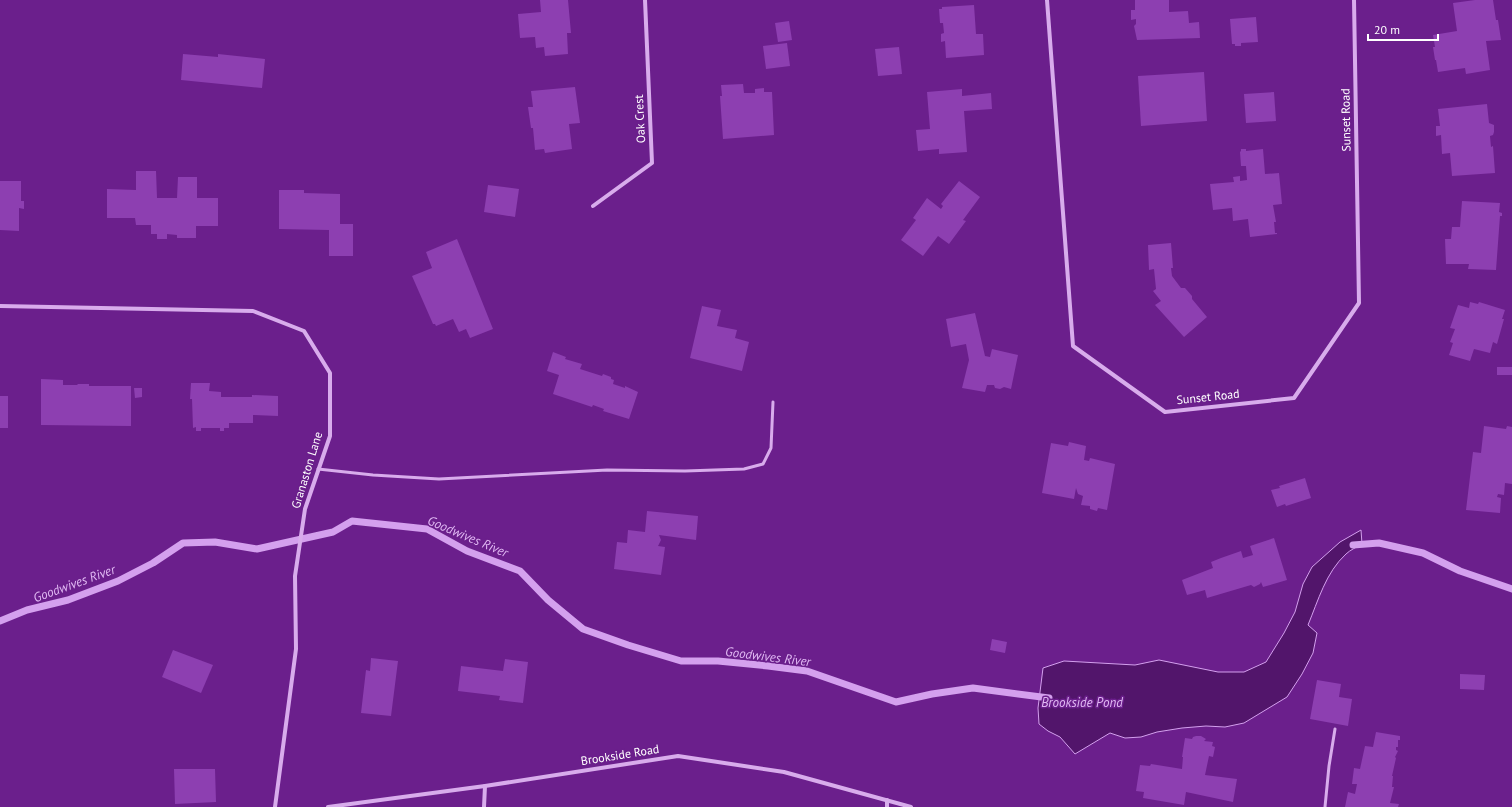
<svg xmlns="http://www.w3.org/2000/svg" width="1512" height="807" font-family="'PT Sans',sans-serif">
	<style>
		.water { fill: #52156b; stroke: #d4a0ee }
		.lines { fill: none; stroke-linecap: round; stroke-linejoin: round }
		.stream { stroke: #d4a0ee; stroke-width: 7 }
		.building { fill: #8d3fb1 }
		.service { stroke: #d8acec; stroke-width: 3 }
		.minor { stroke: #d8acec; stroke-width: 4 }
		.labels { text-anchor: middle; stroke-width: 3; stroke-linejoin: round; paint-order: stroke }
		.street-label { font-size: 12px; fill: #fff; stroke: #6b1f8c }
		.water-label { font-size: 13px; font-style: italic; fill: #e0b8f3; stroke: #6b1f8c }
	</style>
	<rect width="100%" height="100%" fill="#6b1f8c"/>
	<path class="water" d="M1361 530 1362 544C1357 547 1350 550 1346 554 1326 572 1318 601 1308 625L1317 633 1313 653 1302 674 1287 697 1244 723 1225 727 1206 726 1182 728 1157 732 1141 737 1125 738 1110 733 1075 754 1060 737 1048 731 1039 724 1038 708 1043 668 1064 661 1135 665 1159 660 1218 672H1244L1266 662 1284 633 1295 612 1303 584 1312 567 1340 542Z"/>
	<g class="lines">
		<g class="stream">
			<polyline points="1353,545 1379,543 1423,553 1460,571 1512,589"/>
			<polyline points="0,621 27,610 68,600 118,581 153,563 183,543 215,542 257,549 333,532 352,521 427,529 467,551 520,571 548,600 583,629 628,645 681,661 718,661 768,666 807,671 896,702 932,694 973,688 1049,698"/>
		</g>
	</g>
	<g class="building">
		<polygon points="540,0 568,0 571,33 567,33 568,54 545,56 544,47 536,48 535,37 520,38 518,14 541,12"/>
		<polygon points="1135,0 1169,0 1169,12 1188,11 1189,23 1199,22 1200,38 1137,40 1134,26 1136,24 1136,19 1131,20 1131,10 1135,10"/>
		<polygon points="1475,0 1493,0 1496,20 1498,20 1501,40 1486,41 1490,70 1466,74 1465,68 1438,72 1436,60 1435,60 1433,47 1435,47 1433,35 1457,31 1453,3"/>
		<polygon points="974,5 976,34 983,34 984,55 946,58 945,41 941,42 941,34 944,33 943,23 940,23 939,9 942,9 942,7"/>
		<polygon points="1256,17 1258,42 1241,43 1241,46 1235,46 1235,44 1232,44 1230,19"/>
		<polygon points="789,21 792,40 778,42 775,23"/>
		<polygon points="787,43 790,66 766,69 763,46"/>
		<polygon points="899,47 902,74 878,76 875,49"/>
		<polygon points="183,54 218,57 218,54 265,59 262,88 181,80"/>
		<polygon points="1204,72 1207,121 1141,126 1138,76"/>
		<polygon points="743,84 744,93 755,93 755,89 764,88 764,92 772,92 774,135 723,139 720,96 722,96 721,85"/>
		<polygon points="575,87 580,123 569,124 572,149 545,153 544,149 535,150 533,128 531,128 528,107 533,107 531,91"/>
		<polygon points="962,89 962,96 991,93 992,109 964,111 967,152 939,154 939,149 918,151 916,130 930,129 927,92"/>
		<polygon points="1274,92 1276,121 1246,123 1244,94"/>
		<polygon points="1487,104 1489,123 1494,125 1494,132 1493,135 1490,136 1491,147 1493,146 1495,173 1452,176 1450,153 1442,154 1441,135 1436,136 1436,126 1440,126 1438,109"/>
		<polygon points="1241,149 1246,149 1246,151 1263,149 1265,174 1279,173 1282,204 1273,205 1276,222 1274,222 1275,233 1277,233 1277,234 1250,237 1248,219 1233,221 1232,208 1213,210 1210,184 1234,182 1233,177 1240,176 1240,181 1247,180 1246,166 1241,166 1240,152 1241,151"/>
		<polygon points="136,171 156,171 157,198 177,198 178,177 197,177 197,198 218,198 218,226 196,226 196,238 177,238 177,235 167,234 167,239 157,239 157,234 151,234 151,225 136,225 135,218 107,218 107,189 136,190"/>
		<polygon points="0,181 21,181 21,201 24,201 24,209 19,208 19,231 0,230"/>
		<polygon points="959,181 980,197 963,220 966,221 949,244 938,236 923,256 901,240 916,220 913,218 927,198 941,209 943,206 941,204"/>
		<polygon points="488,185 519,189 515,217 484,212"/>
		<polygon points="279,190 304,190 304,193 340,194 340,224 353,224 353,256 329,256 329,230 279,229"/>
		<polygon points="1462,201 1500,203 1499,212 1502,213 1502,216 1500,216 1496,270 1468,269 1469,264 1446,264 1445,239 1451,239 1452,227 1460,227"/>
		<polygon points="457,239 493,329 470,338 466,329 459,332 453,319 436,326 435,324 433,324 412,276 432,268 426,252"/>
		<polygon points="1171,243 1173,268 1171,268 1172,276 1181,288 1185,288 1192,296 1192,299 1207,317 1184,337 1155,305 1161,301 1153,291 1156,289 1154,269 1149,270 1148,245"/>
		<polygon points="1470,302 1478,304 1479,302 1505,310 1502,319 1504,319 1497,344 1493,342 1490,353 1474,349 1470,361 1449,355 1453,343 1450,342 1455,329 1450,328 1458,305 1469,308"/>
		<polygon points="702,306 721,310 717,326 737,330 735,338 749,342 742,371 690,358"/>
		<polygon points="975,313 985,356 990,357 992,349 1018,355 1011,389 1004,387 1000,389 995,388 994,385 987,385 985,392 962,388 969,360 966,344 951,347 946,319"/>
		<polygon points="553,352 566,357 565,359 582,364 580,369 602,376 603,374 611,377 611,379 614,380 613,384 625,388 625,386 638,392 629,419 603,411 604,409 593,405 592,407 553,394 559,375 547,371"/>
		<rect x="1497" y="367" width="15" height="8"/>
		<polygon points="41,379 63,380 63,385 77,385 78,384 89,384 89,386 131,386 131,426 41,425"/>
		<polygon points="191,383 210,383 209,391 221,392 221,397 252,397 252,395 278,396 278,416 253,415 253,423 229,423 229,428 224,428 224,431 220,431 220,428 201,428 201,431 196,431 196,427 193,428 192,399 190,399"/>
		<polygon points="134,388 142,388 142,397 135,398"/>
		<rect x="0" y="396" width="8" height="32"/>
		<polygon points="1484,426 1506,429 1507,426 1512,427 1512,484 1505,483 1504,495 1498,494 1497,497 1501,498 1500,513 1466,510 1473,452 1481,453"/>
		<polygon points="1069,442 1086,446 1084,460 1089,461 1090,458 1115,464 1107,510 1098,508 1097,511 1090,509 1090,506 1081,505 1083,496 1078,494 1076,488 1074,499 1042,493 1051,443 1068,446"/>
		<polygon points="1305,478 1311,498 1286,506 1285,504 1277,507 1271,490 1280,488 1279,486"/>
		<polygon points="647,511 698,516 696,540 659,535 661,540 658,546 665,547 661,575 614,569 617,542 627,543 628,530 645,532"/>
		<polygon points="1274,538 1287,580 1263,587 1261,582 1260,584 1254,587 1251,585 1207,598 1205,590 1187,595 1182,580 1213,568 1211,562 1221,558 1241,551 1243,558 1253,555 1250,546"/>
		<polygon points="992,639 1007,642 1005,653 990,650"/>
		<polygon points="173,650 213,665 201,693 162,677"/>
		<polygon points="371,658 398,661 391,716 361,713 366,670 370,671"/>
		<polygon points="505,659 528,662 523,703 499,700 500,696 458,691 461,666 503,671"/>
		<polygon points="1460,674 1485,675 1484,690 1460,689"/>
		<polygon points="1317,680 1341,684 1339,697 1352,699 1348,726 1310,719"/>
		<polygon points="1376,732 1400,736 1400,740 1398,740 1398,747 1396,747 1396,750 1398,751 1395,757 1396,758 1392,776 1393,776 1392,787 1394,787 1390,803 1399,804 1398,807 1345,807 1348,792 1355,794 1357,784 1352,784 1354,768 1360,769 1365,746 1373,747"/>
		<polygon points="1196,736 1201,736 1206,739 1204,741 1213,742 1212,746 1215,747 1213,757 1209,756 1205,775 1237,779 1233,802 1186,792 1184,805 1143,798 1144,792 1136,791 1140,765 1150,766 1151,764 1182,769 1183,757 1182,757 1185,738 1192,739 1193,737"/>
		<polygon points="174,769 215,769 216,802 175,804"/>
	</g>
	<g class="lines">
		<g class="service">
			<polyline points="318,469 373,475 439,479 607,470 685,471 744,469 763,464 771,448 773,402"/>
			<polyline points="1325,807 1329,766 1335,729"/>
		</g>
		<g class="minor">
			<polyline points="1047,0 1073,346 1165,412 1294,398 1359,303 1354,0"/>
			<polyline points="593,206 652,163 645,0"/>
			<polyline points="0,306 253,311 304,331 330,373 330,436 305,509 295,576 296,649 275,807"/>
			<polyline points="328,807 485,786 678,756 784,772 911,807"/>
			<polyline points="484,807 485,786"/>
			<polyline points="887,807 887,800"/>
		</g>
	</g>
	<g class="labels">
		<g class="street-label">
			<text transform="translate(640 119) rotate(-93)" y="4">Oak Crest</text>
			<text transform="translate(1346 120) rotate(-91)" y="4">Sunset Road</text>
			<text transform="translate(1208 397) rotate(-6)" y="4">Sunset Road</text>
			<text transform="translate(307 470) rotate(-73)" y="4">Granaston Lane</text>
			<text transform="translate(620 755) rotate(-9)" y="4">Brookside Road</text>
		</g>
		<g class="water-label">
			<text transform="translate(468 536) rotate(23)" y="5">Goodwives River</text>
			<text transform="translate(74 583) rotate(-20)" y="5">Goodwives River</text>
			<text transform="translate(768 656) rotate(7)" y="5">Goodwives River</text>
			<text x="1082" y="707">Brookside Pond</text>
		</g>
	</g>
	<path d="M1368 34v6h70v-6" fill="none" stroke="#ffffff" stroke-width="2"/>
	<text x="1374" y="34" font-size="12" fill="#ffffff" stroke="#6b1f8c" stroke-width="3" paint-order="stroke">20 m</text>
</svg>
